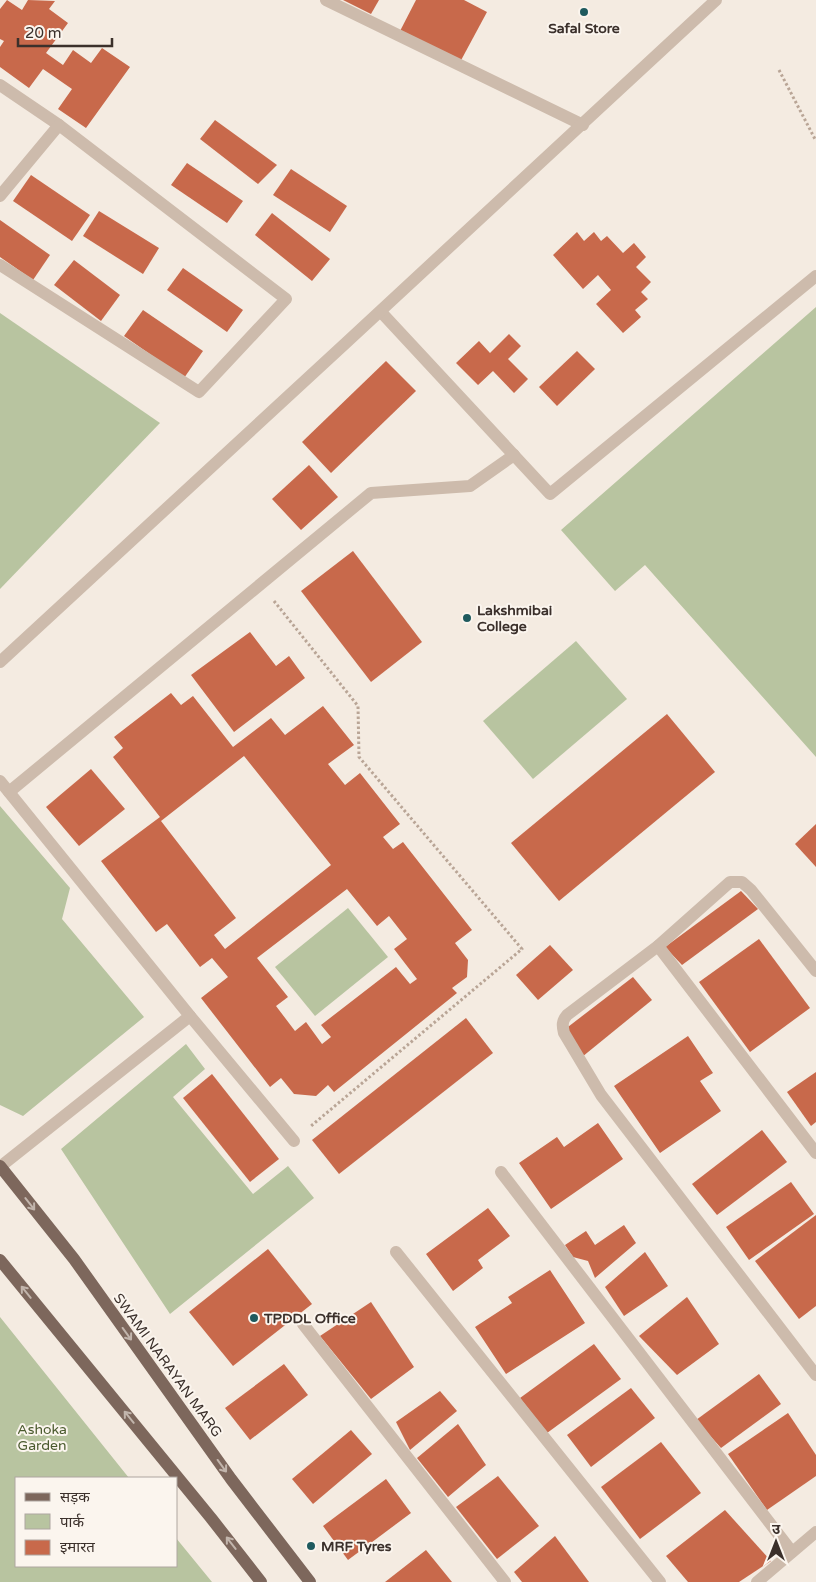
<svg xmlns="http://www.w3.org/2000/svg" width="816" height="1582" font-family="'Varela Round','Noto Sans Devanagari',sans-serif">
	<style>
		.green { fill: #b8c4a0 }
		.building { fill: #c8694b; fill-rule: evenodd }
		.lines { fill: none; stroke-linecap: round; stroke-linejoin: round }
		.path { stroke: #b9a596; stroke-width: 3; stroke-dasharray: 2.5 2.5; stroke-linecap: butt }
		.minor { stroke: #cdbbac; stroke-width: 12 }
		.major { stroke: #7d675c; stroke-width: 12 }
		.oneway { stroke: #c2b5ac }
		.poi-dot { fill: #1f5a5e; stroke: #fbf5ee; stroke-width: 2 }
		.labels { text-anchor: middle; stroke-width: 4; stroke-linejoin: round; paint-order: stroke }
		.poi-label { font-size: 14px; font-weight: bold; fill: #3b302b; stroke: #fbf5ee; text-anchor: start }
		.street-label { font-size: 14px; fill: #3b302b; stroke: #fbf5ee }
		.park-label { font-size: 14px; fill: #4a5a2e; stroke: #fbf5ee }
	</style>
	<rect width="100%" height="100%" fill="#f4ebe1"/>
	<g class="green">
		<polygon points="816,307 816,757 645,565 615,591 561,530"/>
		<polygon points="0,313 160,423 0,589"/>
		<polygon points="576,641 627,699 533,779 483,721"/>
		<polygon points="0,806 70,888 62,919 144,1017 23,1116 0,1105"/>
		<polygon points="348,908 388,957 315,1016 275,967"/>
		<polygon points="186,1044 205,1069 173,1097 253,1194 288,1166 314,1198 170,1314 61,1149"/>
		<polygon points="0,1317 129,1478 16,1478 16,1566 176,1566 176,1538 212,1582 0,1582"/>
	</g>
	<g class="building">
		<polygon points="7,0 22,10 28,0 55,1 49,9 68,23 46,53 63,65 73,50 91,63 102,48 130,67 86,128 58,109 72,89 43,69 29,88 0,67 0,47 4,41 0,39 0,9"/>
		<polygon points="343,0 379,0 371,14"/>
		<polygon points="416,0 464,0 487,12 459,64 399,33"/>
		<polygon points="215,120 277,165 258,184 200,139"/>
		<polygon points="187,163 243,201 227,223 171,185"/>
		<polygon points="291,169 347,206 330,232 273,195"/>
		<polygon points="31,175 90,215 72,241 13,201"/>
		<polygon points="99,211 159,248 143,274 83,236"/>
		<polygon points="272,213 330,259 312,281 255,235"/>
		<polygon points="0,220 50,255 33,280 0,257"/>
		<polygon points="577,232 584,241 594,232 601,241 607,236 623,253 634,243 646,257 636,267 651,282 641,292 648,299 635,310 641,317 623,333 596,304 611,290 598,275 583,289 553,255"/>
		<polygon points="74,260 120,295 101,321 54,285"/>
		<polygon points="183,268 243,310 227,332 167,290"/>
		<polygon points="143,310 203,351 184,378 124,336"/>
		<polygon points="509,334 521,346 508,359 528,379 514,393 493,371 478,385 456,363 479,341 490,353"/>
		<polygon points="577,351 595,369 557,406 539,387"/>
		<polygon points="386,361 416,391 331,473 302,442"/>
		<polygon points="309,465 338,497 301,530 272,499"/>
		<polygon points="353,551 422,642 371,682 301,591"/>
		<polygon points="250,632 276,666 289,656 305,678 234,732 191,675"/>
		<path d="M171 693 181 705 193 696 233 747 271 718 285 735 323 706 354 745 328 764 345 785 360 773 400 824 383 837 393 849 403 842 472 930 455 943 468 960 467 977 452 988 457 993 334 1092 328 1085 316 1096 294 1094 281 1078 270 1087 201 998 228 977 212 958 200 967 167 924 156 932 101 861 160 817 113 757 123 748 114 737ZM244 756 331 865 225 949 214 935 236 918 161 821ZM347 889 377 926 389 916 407 939 394 949 417 979 410 984 396 967 321 1025 331 1037 322 1044 306 1022 295 1031 276 1006 288 997 257 958Z"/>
		<polygon points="667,714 715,772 559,901 511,843"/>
		<polygon points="91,769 125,809 79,846 46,807"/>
		<polygon points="816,824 816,867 795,844"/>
		<polygon points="741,891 758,909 682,965 665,947"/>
		<polygon points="759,939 810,1008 750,1052 699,982"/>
		<polygon points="550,945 573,970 538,1000 516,975"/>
		<polygon points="633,977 652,1000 582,1057 564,1030"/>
		<polygon points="466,1018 493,1053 339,1174 312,1140"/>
		<polygon points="688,1036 713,1073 700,1081 721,1111 660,1153 614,1086"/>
		<polygon points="816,1072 816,1122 811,1126 787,1092"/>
		<polygon points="212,1074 279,1159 250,1182 183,1098"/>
		<polygon points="598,1123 623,1159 551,1209 519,1163 557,1137 564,1147"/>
		<polygon points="762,1130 787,1162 717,1215 692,1184"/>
		<polygon points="791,1182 814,1214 749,1260 726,1227"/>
		<polygon points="488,1208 510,1236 478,1260 483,1268 453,1291 426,1254"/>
		<polygon points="816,1215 816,1306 799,1319 755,1261"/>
		<polygon points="624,1225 636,1243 595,1278 588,1261 573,1257 565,1245 586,1231 595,1245"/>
		<polygon points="268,1249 312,1304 233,1366 189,1312"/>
		<polygon points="645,1252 668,1286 624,1316 605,1287"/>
		<polygon points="550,1270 585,1323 506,1374 475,1327 512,1303 508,1297"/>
		<polygon points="687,1297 719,1344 677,1375 639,1336"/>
		<polygon points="371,1302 414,1367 371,1399 320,1336"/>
		<polygon points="594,1344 621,1379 547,1433 520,1398"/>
		<polygon points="284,1364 308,1395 250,1440 225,1408"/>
		<polygon points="759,1374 781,1404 721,1448 696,1420"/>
		<polygon points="631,1388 655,1418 591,1467 567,1435"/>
		<polygon points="440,1391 457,1411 410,1450 396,1422"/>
		<polygon points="788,1413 816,1455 816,1476 767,1510 728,1454"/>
		<polygon points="458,1424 486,1465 448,1497 417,1458"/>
		<polygon points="351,1430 372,1454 313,1504 292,1479"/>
		<polygon points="661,1442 701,1493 640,1539 601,1487"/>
		<polygon points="498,1476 539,1526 497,1559 456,1507"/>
		<polygon points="386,1479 411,1513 348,1560 323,1526"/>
		<polygon points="725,1510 771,1561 739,1582 688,1582 666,1556"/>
		<polygon points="555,1536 589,1582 522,1582 514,1572"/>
		<polygon points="426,1550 452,1582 385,1582"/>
	</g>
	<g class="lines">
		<g class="path">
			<polyline points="779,70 816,141"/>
			<polyline points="274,601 358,706 359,757 522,949 311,1126"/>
		</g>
		<g class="minor">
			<polyline points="326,0 583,125"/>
			<polyline points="0,85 59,125 286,299 199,392 0,265"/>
			<polyline points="0,196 59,125"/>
			<polyline points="381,312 550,494 816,276"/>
			<path d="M0 662C238 441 479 222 716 0"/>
			<polyline points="0,781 190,1016 1,1166"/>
			<polyline points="9,792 371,493 470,486 514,455"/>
			<polyline points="658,946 816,1153"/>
			<path d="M816 971 751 890 742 882H730L658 946 567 1015C562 1021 562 1025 564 1033L601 1095 816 1375"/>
			<polyline points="190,1016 294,1141"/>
			<polyline points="501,1172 792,1552"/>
			<polyline points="396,1252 660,1582"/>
			<polyline points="303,1324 505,1582"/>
			<polyline points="757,1582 816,1532"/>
		</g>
		<g class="major">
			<polyline points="0,1166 74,1259 231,1479 310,1582"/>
			<polyline points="0,1260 211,1518 261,1582"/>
		</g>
	</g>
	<defs><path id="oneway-shaft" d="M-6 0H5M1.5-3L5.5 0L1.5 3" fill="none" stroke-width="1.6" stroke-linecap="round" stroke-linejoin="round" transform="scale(1.25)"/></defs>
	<g class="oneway">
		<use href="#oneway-shaft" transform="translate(30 1204) rotate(52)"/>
		<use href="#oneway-shaft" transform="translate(26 1292) rotate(-129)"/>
		<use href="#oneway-shaft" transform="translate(127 1334) rotate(54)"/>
		<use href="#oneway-shaft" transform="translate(129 1417) rotate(-129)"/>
		<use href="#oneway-shaft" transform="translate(222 1466) rotate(54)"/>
		<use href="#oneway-shaft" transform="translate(231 1543) rotate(-128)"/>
	</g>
	<g class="poi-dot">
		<circle cx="584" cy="12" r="5"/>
		<circle cx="467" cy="618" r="5"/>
		<circle cx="254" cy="1318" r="5"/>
		<circle cx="311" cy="1546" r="5"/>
	</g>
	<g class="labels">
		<g class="poi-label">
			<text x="584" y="33" text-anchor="middle">Safal Store</text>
			<text x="477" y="615">Lakshmibai<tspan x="477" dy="16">College</tspan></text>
			<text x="264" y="1323">TPDDL Office</text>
			<text x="321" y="1551">MRF Tyres</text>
		</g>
		<g class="street-label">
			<text transform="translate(168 1365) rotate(54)" y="5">SWAMI NARAYAN MARG</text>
		</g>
		<g class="park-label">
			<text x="42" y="1434">Ashoka<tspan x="42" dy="16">Garden</tspan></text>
		</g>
	</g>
	<rect x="15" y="1477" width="162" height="90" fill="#fbf5ee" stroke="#aea6a0"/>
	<rect x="25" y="1493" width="25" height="8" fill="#7d675c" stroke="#aea6a0"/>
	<text x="60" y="1502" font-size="15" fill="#3b302b">सड़क</text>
	<rect x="25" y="1514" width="25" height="15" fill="#b8c4a0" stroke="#aea6a0"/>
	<text x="60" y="1527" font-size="15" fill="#3b302b">पार्क</text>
	<rect x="25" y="1540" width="25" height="15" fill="#c8694b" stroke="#aea6a0"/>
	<text x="60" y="1552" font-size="15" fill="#3b302b">इमारत</text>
	<g transform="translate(776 1542)" stroke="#fbf5ee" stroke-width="4" paint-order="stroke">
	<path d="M0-4L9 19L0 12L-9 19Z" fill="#3b302b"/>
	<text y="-8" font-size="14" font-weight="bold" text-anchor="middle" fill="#3b302b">उ</text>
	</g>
	<path d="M18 38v8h94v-8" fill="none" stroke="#3b302b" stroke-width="2.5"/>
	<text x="25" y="38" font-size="15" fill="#3b302b" stroke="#fbf5ee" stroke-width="4" paint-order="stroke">20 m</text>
</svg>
